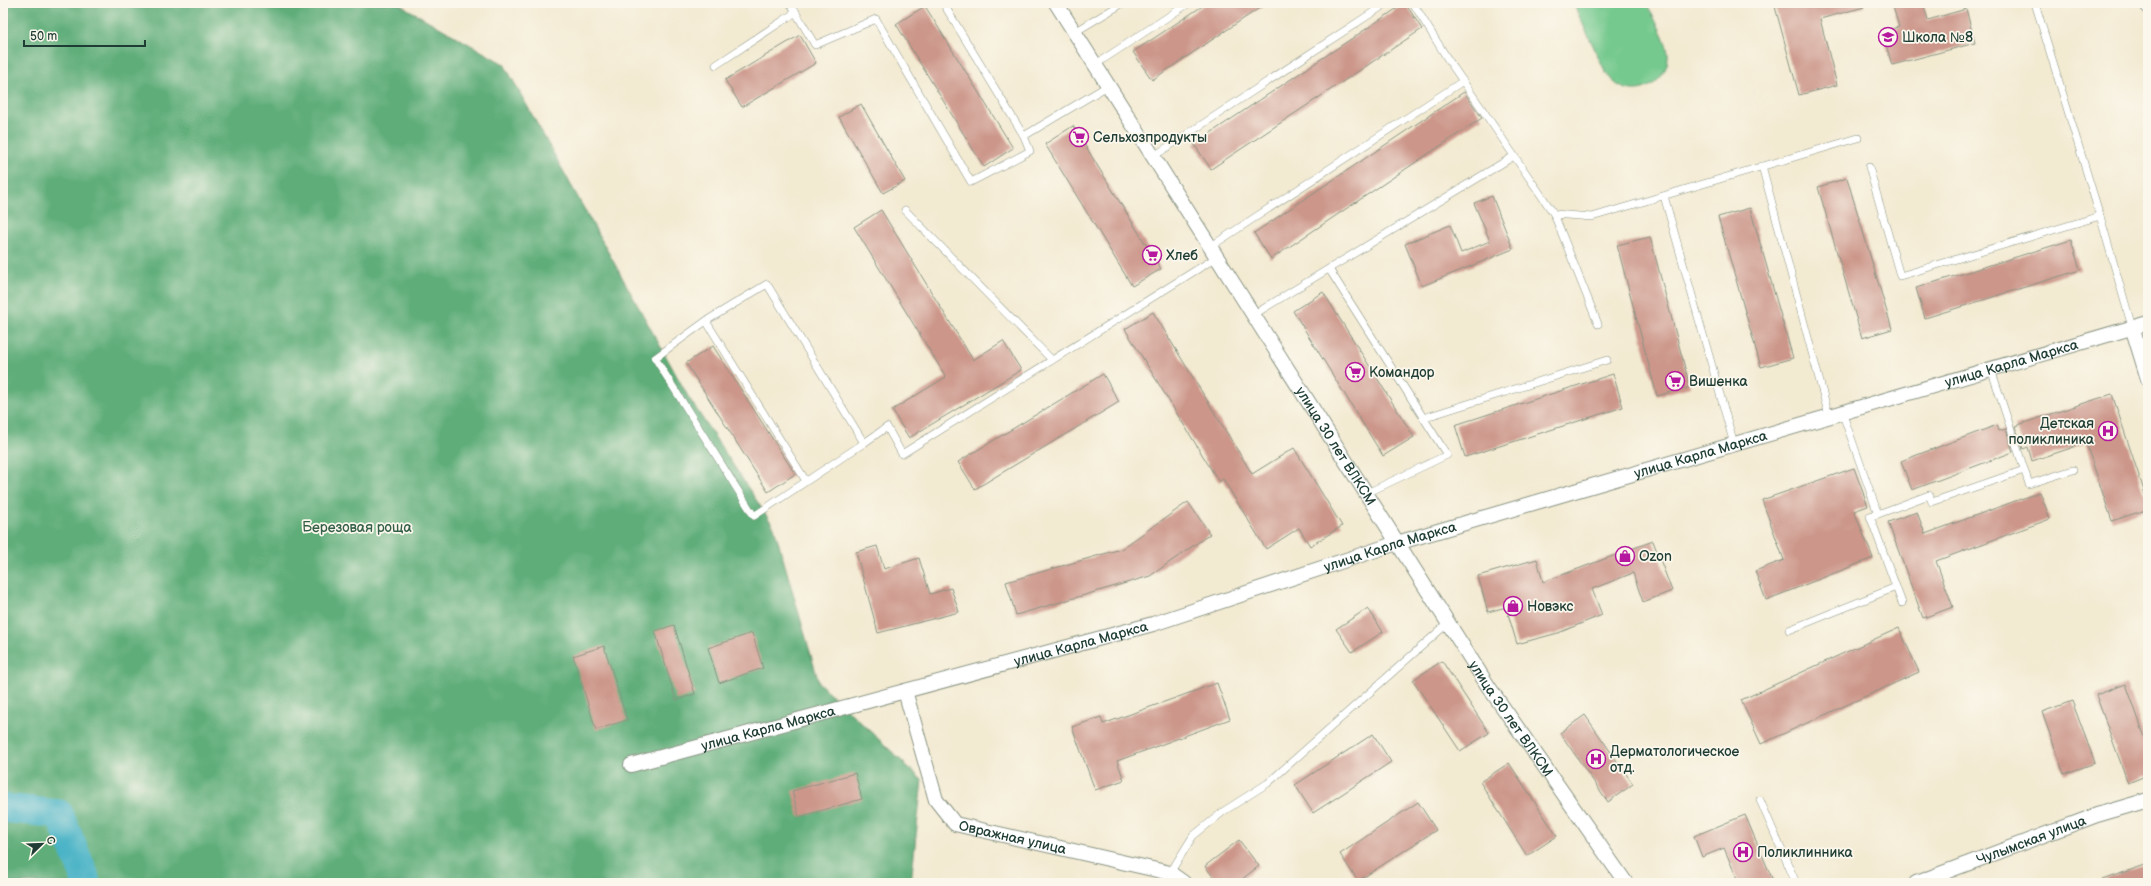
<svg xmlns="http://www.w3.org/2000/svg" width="2151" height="886" font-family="'Balsamiq Sans',sans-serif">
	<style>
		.green { fill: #74c98e; stroke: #4a8361 }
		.forest { fill: #5fad79; stroke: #3f7556 }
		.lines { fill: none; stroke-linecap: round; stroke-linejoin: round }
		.river { stroke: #48b3c6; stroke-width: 29 }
		.building { fill: #cc968a }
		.service-casing { stroke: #899483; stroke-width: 8 }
		.minor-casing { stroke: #899483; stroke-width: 16 }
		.service { stroke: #fff; stroke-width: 7 }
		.minor { stroke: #fff; stroke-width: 14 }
		.labels { text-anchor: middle; stroke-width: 3.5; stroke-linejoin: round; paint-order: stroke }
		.poi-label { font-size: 14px; fill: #1f3d34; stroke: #fbf7ec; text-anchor: start }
		.street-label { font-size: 14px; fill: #1f3d34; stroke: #fbf7ec }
		.park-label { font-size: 14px; fill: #34604a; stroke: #fbf7ec }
	</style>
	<rect width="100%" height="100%" fill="#fbf7ec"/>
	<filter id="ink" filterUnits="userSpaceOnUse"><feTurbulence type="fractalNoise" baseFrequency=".025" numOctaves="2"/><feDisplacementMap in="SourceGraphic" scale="8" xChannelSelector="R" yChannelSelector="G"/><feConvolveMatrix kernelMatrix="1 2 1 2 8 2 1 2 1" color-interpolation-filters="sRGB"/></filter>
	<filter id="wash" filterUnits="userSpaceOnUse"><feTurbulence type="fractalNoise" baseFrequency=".012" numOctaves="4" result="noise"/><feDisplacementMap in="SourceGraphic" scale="16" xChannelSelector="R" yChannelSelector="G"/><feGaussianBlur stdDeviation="0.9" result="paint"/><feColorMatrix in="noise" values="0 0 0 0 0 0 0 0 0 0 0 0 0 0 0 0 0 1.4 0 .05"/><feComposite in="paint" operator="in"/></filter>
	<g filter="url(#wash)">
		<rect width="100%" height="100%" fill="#f3ead2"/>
		<path class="green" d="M1573 3H1646C1653 17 1669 42 1668 57 1667 84 1635 101 1614 82 1611 80 1609 76 1606 73Z"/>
		<polygon class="forest" points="3,3 397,3 504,64 689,398 774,527 819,683 922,780 911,883 3,883"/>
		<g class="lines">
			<polyline class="river" points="3,808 59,814 84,874 86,883"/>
		</g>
		<g id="blocks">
			<g class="building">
				<polygon points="1207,3 1267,3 1152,80 1133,52"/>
				<polygon points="1405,3 1422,29 1211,169 1194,144"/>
				<polygon points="1774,3 1864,3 1864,7 1820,19 1837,85 1799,95"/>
				<polygon points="1892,3 1923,3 1928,20 1966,9 1975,43 1892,65 1882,31 1899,27"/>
				<polygon points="925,6 1013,148 984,167 896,24"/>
				<polygon points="800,35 816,63 742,107 725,80"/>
				<polygon points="1464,92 1482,118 1271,259 1254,233"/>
				<polygon points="861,104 905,181 883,193 839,117"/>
				<polygon points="1073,126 1161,269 1132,286 1045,144"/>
				<polygon points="1847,178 1892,329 1862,338 1818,187"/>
				<polygon points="1492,196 1513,249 1422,286 1405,244 1450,225 1461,253 1490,241 1474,203"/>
				<polygon points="1750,208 1793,358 1761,367 1718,217"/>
				<polygon points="881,210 973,360 1003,341 1021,370 909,438 892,410 946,377 854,227"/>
				<polygon points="1650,237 1690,387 1657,396 1617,245"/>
				<polygon points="2071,240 2080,270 1925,318 1916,288"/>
				<polygon points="1323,292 1414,437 1383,456 1293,311"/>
				<polygon points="1153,312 1252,474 1294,448 1342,526 1310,546 1299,528 1266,549 1223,479 1219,482 1125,329"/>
				<polygon points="713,346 795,474 768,492 686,363"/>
				<polygon points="1103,374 1119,402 975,489 958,462"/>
				<polygon points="1613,374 1623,407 1465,457 1455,425"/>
				<polygon points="2112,394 2148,503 2148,509 2112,521 2086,443 2032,461 2028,447 2023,449 2015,426"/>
				<polygon points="1997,425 1999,431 2006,429 2013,452 1912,490 1901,461"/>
				<polygon points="1854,468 1868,506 1854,511 1873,558 1766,600 1755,571 1784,560 1762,500"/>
				<polygon points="2040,492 2050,519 1936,561 1953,607 1923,618 1888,522 1917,512 1925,534"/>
				<polygon points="1188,502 1210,534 1150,576 1016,615 1006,582 1121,549"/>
				<polygon points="1653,541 1672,591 1643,602 1633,573 1592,589 1602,615 1558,633 1517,644 1506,607 1488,612 1478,576 1537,559 1543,582"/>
				<polygon points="877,546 884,569 919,558 930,594 951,588 959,612 878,633 856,552"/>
				<polygon points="1368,608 1383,632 1352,652 1336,629"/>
				<polygon points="674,625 695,694 676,700 655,631"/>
				<polygon points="1899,628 1919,672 1761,744 1741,700"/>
				<polygon points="752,633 763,668 719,683 708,648"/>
				<polygon points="604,646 627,720 596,730 573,656"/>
				<polygon points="1442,661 1489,733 1460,751 1413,680"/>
				<polygon points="1217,683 1230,719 1117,761 1124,780 1095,790 1072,727 1101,717 1103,724"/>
				<polygon points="2126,684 2148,746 2148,775 2128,783 2096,695"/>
				<polygon points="2072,701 2095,763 2064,774 2042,712"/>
				<polygon points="1585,715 1633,784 1608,802 1560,733"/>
				<polygon points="1373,734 1391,762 1313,813 1295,785"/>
				<polygon points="1509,763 1557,836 1527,856 1480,782"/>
				<polygon points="855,773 862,799 799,817 792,791"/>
				<polygon points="1418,802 1436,830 1358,881 1340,854"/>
				<polygon points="1745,815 1774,883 1739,883 1724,848 1702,857 1694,836"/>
				<polygon points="1239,840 1259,866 1237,883 1218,883 1205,866"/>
				<polygon points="2148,864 2148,883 2099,883 2099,881"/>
			</g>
		</g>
	</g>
	<g filter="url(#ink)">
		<use href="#blocks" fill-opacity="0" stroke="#899483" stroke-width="1"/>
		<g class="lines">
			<g class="service-casing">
				<g id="service">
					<polyline points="790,3 815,45 876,19 971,182 1030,151 1024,136 1109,85"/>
					<polyline points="943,3 1024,136"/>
					<polyline points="1413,3 1447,58 1554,214 1598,324"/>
					<polyline points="2035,3 2100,216"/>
					<polyline points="1075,32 1123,3"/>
					<polyline points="1096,64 1189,3"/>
					<polyline points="716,65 796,12"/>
					<polyline points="1154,156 1387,3"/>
					<polyline points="1762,166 1829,416"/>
					<polyline points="1869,167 1900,276 2100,216 2132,327"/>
					<polyline points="1664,196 1734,444"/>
					<polyline points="905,210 1052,360"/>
					<polyline points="1554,214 1592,217 1858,138"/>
					<polyline points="1210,247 1463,81"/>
					<polyline points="1329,269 1447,455 1365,494"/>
					<polyline points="1253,315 1514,156"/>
					<polyline points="706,321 655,358 754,516 864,443 767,284 706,321 806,481"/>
					<polyline points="1991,369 2029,484 2073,470"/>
					<polyline points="1842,412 1878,514 1929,495 1932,502 2024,470"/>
					<polyline points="1423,418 1607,360"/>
					<polyline points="864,443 887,427 902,454 1217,257"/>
					<polyline points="1878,514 1870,516 1902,603"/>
					<polyline points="1789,630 1896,587"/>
					<polyline points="1760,800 1796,883"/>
					<polyline points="1170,873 1193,836 1224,811 1268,783 1448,623"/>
				</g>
			</g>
			<g class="minor-casing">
				<g id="minor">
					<path id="s1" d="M1056 3 1488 686 1626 883"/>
					<polyline points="2147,3 2148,6"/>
					<polyline points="2132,327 2148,379"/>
					<path id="s2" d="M905 691 936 800 955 824 1170 873 1184 883"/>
					<path id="s3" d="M631 765 1153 624 1397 543 2148 323"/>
					<path id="s4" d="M1916 883 2097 815 2148 800"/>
				</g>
			</g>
			<use href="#service" class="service"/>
			<use href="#minor" class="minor"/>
		</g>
	</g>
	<defs>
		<g id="school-ring" transform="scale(1)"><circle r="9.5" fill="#fbf7ec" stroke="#b5179e" stroke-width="1.5"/><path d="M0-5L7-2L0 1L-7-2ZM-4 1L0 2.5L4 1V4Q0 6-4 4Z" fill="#b5179e"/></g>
		<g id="supermarket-ring" transform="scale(1)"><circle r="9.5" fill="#fbf7ec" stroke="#b5179e" stroke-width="1.5"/><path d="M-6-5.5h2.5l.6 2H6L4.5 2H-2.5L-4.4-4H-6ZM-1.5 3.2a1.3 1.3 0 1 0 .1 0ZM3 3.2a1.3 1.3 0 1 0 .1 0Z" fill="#b5179e"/></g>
		<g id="hospital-ring" transform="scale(1)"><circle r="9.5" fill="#fbf7ec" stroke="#b5179e" stroke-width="1.5"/><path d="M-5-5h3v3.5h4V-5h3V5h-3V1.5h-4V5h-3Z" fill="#b5179e"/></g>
		<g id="shop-ring" transform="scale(1)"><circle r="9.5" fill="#fbf7ec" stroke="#b5179e" stroke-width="1.5"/><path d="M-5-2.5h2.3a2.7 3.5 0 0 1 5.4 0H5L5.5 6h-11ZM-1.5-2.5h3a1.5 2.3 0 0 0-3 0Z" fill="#b5179e"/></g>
	</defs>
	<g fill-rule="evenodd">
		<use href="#school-ring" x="1888" y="37"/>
		<use href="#supermarket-ring" x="1079" y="137"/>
		<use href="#supermarket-ring" x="1152" y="255"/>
		<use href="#supermarket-ring" x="1355" y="372"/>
		<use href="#supermarket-ring" x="1675" y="381"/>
		<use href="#hospital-ring" x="2108" y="431"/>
		<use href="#shop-ring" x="1625" y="556"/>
		<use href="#shop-ring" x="1513" y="606"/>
		<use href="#hospital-ring" x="1596" y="759"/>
		<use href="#hospital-ring" x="1743" y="852"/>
	</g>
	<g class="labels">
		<g class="poi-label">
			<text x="1902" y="42">Школа №8</text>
			<text x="1093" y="142">Сельхозпродукты</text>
			<text x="1166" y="260">Хлеб</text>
			<text x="1369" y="377">Командор</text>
			<text x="1689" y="386">Вишенка</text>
			<text x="2094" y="428" text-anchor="end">Детская<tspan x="2094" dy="16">поликлиника</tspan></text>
			<text x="1639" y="561">Ozon</text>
			<text x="1527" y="611">Новэкс</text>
			<text x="1610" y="756">Дерматологическое<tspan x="1610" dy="16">отд.</tspan></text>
			<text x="1757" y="857">Поликлинника</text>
		</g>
		<g class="street-label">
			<text dy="5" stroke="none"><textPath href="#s3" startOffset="1438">улица Карла Маркса</textPath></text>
			<text dy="5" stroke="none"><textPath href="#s1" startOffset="524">улица 30 лет ВЛКСМ</textPath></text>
			<text dy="5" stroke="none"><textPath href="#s3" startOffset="1114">улица Карла Маркса</textPath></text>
			<text dy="5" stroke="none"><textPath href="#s3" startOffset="790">улица Карла Маркса</textPath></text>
			<text dy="5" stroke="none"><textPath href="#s3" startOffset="466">улица Карла Маркса</textPath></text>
			<text dy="5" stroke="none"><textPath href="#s1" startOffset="848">улица 30 лет ВЛКСМ</textPath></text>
			<text dy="5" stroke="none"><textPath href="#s3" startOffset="142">улица Карла Маркса</textPath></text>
			<text dy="5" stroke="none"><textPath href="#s2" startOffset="203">Овражная улица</textPath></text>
			<text dy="5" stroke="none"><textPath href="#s4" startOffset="123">Чулымская улица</textPath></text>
		</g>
		<g class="park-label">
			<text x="357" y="532">Березовая роща</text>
		</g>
	</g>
	<rect width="2151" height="886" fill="none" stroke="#fbf7ec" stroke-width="16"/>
	<g transform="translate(42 844) rotate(67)" stroke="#fbf7ec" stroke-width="3" paint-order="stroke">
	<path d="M0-3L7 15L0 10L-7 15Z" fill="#1f3d34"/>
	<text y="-6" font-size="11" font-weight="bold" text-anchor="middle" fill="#1f3d34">С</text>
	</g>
	<path d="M24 40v6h121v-6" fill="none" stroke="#1f3d34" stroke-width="2"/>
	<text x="30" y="40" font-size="12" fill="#1f3d34" stroke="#fbf7ec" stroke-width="3" paint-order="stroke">50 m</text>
</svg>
